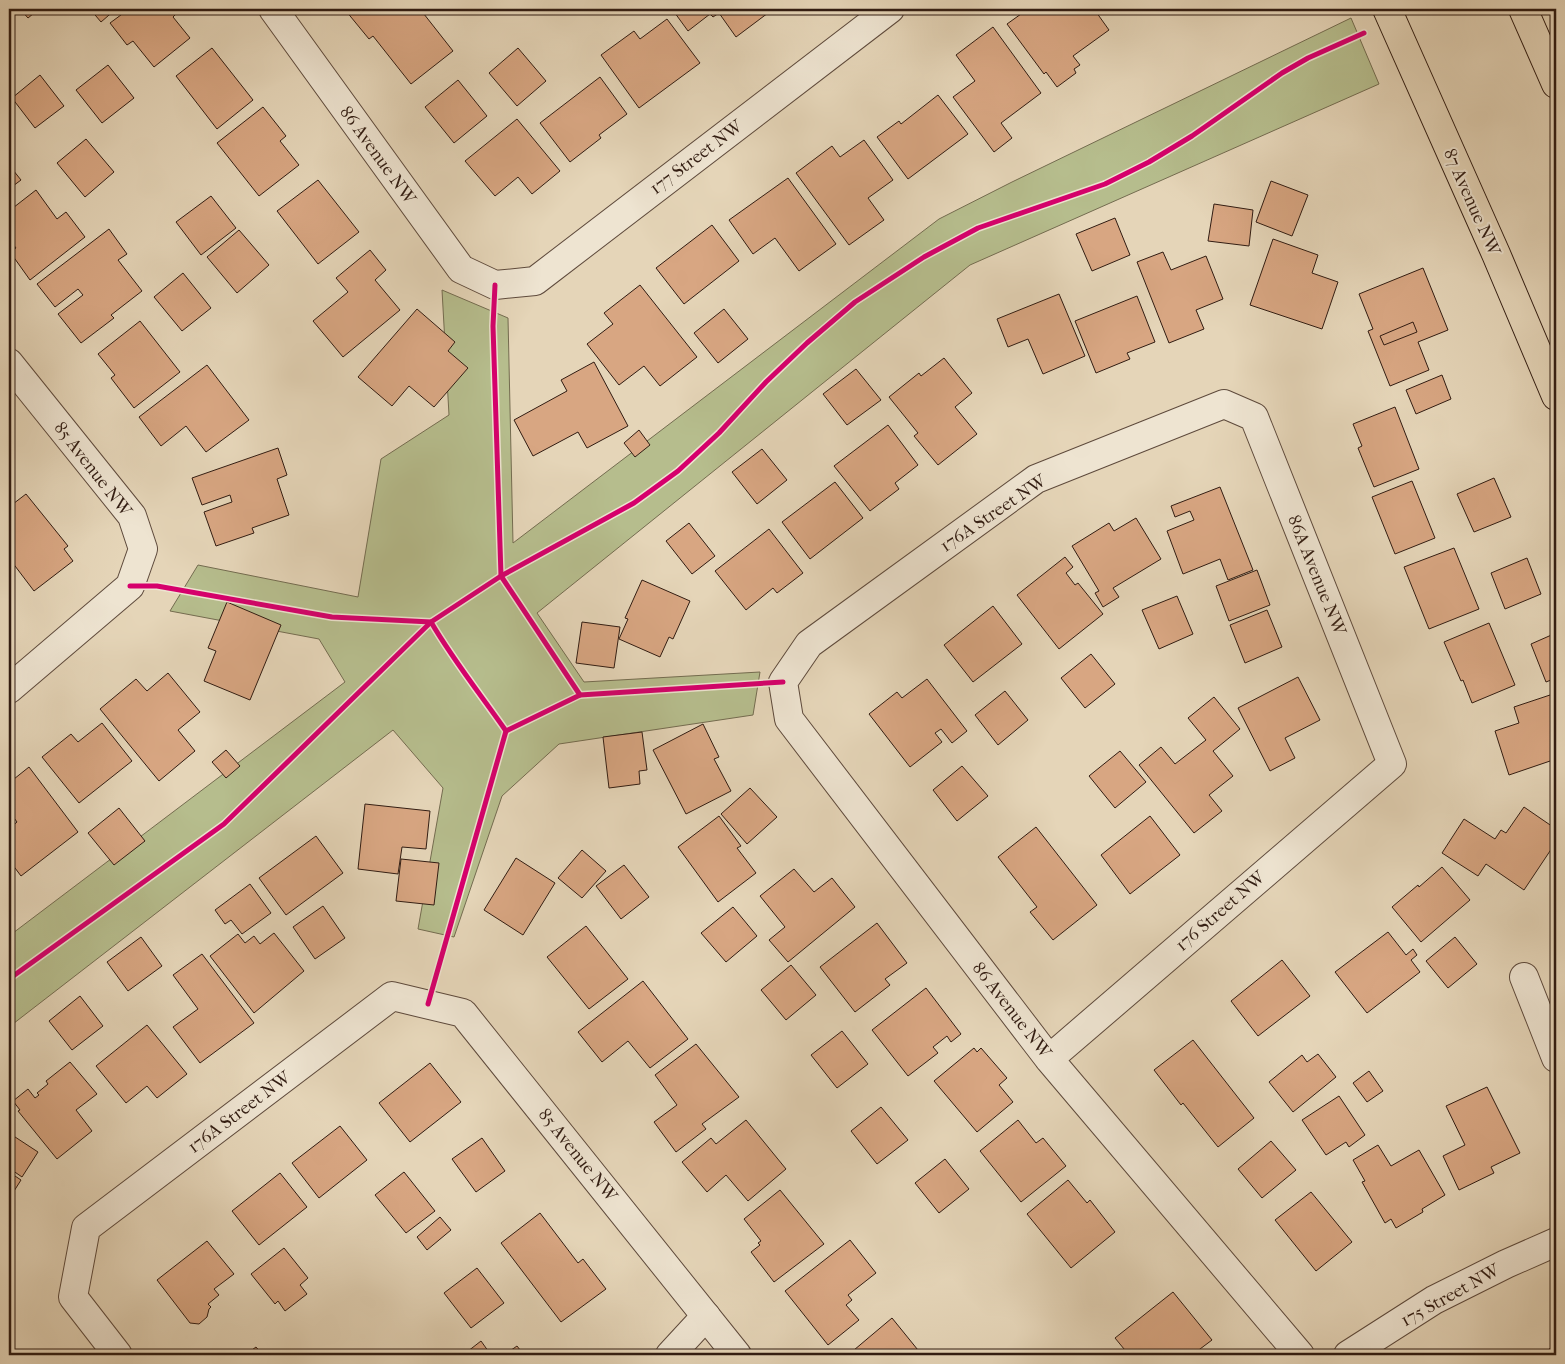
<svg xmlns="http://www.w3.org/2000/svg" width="1565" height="1364" font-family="'IM FELL French Canon',serif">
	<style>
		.green { fill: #b6bd8d; stroke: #746c50 }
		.building { fill: #d8a682; stroke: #311c12 }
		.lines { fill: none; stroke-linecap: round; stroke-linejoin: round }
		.minor-casing { stroke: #5e4a3c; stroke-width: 30 }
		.major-casing { stroke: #311c12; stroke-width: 30 }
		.minor { stroke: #eee4d1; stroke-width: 28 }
		.major { stroke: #e5d5b8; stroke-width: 28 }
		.cycleway-casing { stroke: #eee4d1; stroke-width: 8 }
		.cycleway { stroke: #d6006c; stroke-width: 5 }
		.labels { text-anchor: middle; stroke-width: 4; stroke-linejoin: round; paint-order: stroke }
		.street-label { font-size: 18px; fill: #311c12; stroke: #eee4d1 }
	</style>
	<rect width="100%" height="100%" fill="#e5d5b8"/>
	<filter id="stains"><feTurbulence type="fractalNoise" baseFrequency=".004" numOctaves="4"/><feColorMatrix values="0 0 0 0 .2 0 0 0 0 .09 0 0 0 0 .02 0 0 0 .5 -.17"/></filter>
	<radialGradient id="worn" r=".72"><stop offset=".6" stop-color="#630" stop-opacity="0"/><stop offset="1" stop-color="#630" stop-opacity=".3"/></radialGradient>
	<polygon class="green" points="1351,18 1379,84 970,265 537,613 584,682 760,672 753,715 559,744 502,796 454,937 418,929 443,788 393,730 9,1027 9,936 345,682 319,639 170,611 198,565 358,597 381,459 449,415 442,290 508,318 513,543 939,219 1012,182"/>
	<g class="building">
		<polygon points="20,9 39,9 28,18"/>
		<polygon points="90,9 116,9 101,22"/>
		<polygon points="129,9 172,9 176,14 173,17 190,38 154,67 133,41 127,45 110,23"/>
		<polygon points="349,9 420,9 453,51 411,84 373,36 369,39 346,11"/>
		<polygon points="672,9 764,9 768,13 736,37 719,13 713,17 710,14 688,31"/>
		<polygon points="1028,9 1094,9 1109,30 1073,56 1080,65 1074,69 1076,73 1057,87 1046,72 1044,74 1007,24"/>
		<polygon points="667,19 700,63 639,108 601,55 634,31 640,39"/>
		<polygon points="993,27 1041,93 1001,123 1012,138 994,152 953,97 975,81 956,55"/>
		<polygon points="212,48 253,100 217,129 176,76"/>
		<polygon points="518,48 546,81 517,106 489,73"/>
		<polygon points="108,65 134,98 102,123 76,90"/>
		<polygon points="40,75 64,106 35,128 12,98"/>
		<polygon points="600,77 627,114 599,135 601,138 570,162 540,123"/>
		<polygon points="458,80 487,116 454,143 425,107"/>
		<polygon points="938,95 968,134 908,179 877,137 899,121 901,124"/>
		<polygon points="263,107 286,136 280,141 299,165 259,196 217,143"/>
		<polygon points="517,119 560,171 532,194 518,177 495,196 465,161"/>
		<polygon points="86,139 114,172 85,197 57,163"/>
		<polygon points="864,140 893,180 868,198 884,220 849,245 796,173 832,146 840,157"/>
		<polygon points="9,165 21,180 9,189"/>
		<polygon points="788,178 836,244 799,271 775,238 753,254 729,220"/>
		<polygon points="318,180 359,232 318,264 277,211"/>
		<polygon points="1271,181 1308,195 1292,236 1256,222"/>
		<polygon points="36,190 57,219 66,212 85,237 30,280 10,252 16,248 9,239 9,211"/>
		<polygon points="211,196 236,228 201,255 176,222"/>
		<polygon points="1214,204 1253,210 1249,246 1208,241"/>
		<polygon points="1115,218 1130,255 1092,271 1076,234"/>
		<polygon points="712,225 739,261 684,304 656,268"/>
		<polygon points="109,229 127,254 118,260 142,291 111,315 114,318 81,343 58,314 83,295 78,289 55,307 37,284"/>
		<polygon points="239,230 269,265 237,293 207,257"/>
		<polygon points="1273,239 1318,255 1312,273 1338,282 1322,329 1250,305"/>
		<polygon points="370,250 386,270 375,280 400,310 343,357 313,321 348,292 336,278"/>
		<polygon points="1163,252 1171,270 1206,256 1223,299 1196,310 1204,329 1169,343 1137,262"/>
		<polygon points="1423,268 1448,330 1418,342 1429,370 1390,386 1368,331 1373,329 1359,294"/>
		<polygon points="183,273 211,308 182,331 154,297"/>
		<polygon points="640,285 697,357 660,386 644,366 619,385 587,344 613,324 604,313"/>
		<polygon points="1059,294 1085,356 1043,374 1028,339 1008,347 997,319"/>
		<polygon points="1137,296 1155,342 1127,353 1130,359 1096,373 1075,321"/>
		<polygon points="417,309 455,342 448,351 468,368 434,407 409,386 392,406 358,377"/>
		<polygon points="724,309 748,339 718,363 694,333"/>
		<polygon points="140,321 180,372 134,408 111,378 115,375 98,354"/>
		<polygon points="1413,322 1417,332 1384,345 1380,336"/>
		<polygon points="944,358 972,393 955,407 977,434 938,465 914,436 918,433 889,397 919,373 921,376"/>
		<polygon points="594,362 628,426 587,448 578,432 533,456 514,420 567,391 561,380"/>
		<polygon points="207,365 249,420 206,452 186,426 161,446 139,417"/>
		<polygon points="856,369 881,400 847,425 823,394"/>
		<polygon points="1442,375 1451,399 1416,414 1406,390"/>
		<polygon points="1395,407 1419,469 1374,487 1358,448 1362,446 1353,424"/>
		<polygon points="888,425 918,465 895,483 899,489 870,511 834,466"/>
		<polygon points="639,430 650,445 635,457 624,443"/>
		<polygon points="278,448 287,475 277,479 289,515 252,528 254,533 216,546 204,512 232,502 230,495 202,505 192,478"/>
		<polygon points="762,449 787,480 757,504 732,472"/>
		<polygon points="1494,478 1511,517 1474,532 1457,494"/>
		<polygon points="1412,481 1435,538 1395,554 1372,497"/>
		<polygon points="835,482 863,518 810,559 782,522"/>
		<polygon points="1220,487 1253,570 1228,580 1220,559 1183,574 1167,531 1194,520 1190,511 1175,517 1171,506"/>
		<polygon points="26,494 68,546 64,549 73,561 34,591 12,562 9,566 9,507"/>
		<polygon points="1136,518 1161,559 1113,588 1119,597 1103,607 1095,593 1099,591 1072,546 1109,523 1114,531"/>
		<polygon points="689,523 715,556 692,574 666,541"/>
		<polygon points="769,529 803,573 777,593 773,588 746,610 715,571"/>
		<polygon points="1454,548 1479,609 1429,629 1404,567"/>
		<polygon points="1065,557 1073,567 1066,573 1075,585 1078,583 1103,614 1059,649 1017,595"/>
		<polygon points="1527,558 1541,594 1505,609 1491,573"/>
		<polygon points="1257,570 1270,605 1229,621 1216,586"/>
		<polygon points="642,580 690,601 673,639 669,637 660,657 619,639 628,619 625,618"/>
		<polygon points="1177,596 1193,634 1159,649 1142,610"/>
		<polygon points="227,602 281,625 250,700 204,681 216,651 208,648"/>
		<polygon points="993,606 1022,644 973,682 944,645"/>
		<polygon points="1267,610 1282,647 1245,663 1230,625"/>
		<polygon points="582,622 620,627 614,668 576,663"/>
		<polygon points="1489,623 1515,685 1472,703 1463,680 1461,681 1444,642"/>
		<polygon points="1556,633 1556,678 1546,682 1531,644"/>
		<polygon points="1091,654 1115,684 1085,708 1061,678"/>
		<polygon points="168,673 200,712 178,730 195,751 159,781 100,709 136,679 147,691"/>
		<polygon points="1298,677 1320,720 1285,738 1295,758 1270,771 1238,708"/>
		<polygon points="927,679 967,731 952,743 941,729 935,733 942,742 910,767 869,714 897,692 902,698"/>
		<polygon points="1005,691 1028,720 998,745 975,715"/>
		<polygon points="1556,693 1556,759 1509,775 1495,731 1519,723 1514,707"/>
		<polygon points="1214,697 1240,729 1213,751 1233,776 1209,795 1222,811 1194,833 1139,765 1161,747 1175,764 1206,740 1188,718"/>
		<polygon points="102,723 132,761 79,803 42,757 71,734 78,742"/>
		<polygon points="703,724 719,757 714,759 731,791 686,814 653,750"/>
		<polygon points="642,732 647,770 639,771 640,784 609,788 603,737"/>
		<polygon points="226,750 240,766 226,778 212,762"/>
		<polygon points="1120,751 1146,782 1115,808 1089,776"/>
		<polygon points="962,766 988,796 957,821 933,790"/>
		<polygon points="29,767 78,832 21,876 9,860 9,829 17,822 9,811 9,783"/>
		<polygon points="750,788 777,817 747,844 721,814"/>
		<polygon points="365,804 430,811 426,849 402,847 398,874 358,869"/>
		<polygon points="1524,807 1556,829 1556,842 1524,890 1486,864 1478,876 1442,853 1464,819 1495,839 1501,830 1506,833"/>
		<polygon points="119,808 145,841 114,865 88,833"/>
		<polygon points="719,816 741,846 737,848 756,873 718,902 678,847"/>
		<polygon points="1150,816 1180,855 1130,894 1101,855"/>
		<polygon points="1036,827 1097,905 1053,940 1030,912 1037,907 998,857"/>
		<polygon points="316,836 343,873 286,915 259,878"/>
		<polygon points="582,850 606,871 582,898 558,878"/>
		<polygon points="516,858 555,883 523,935 484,910"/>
		<polygon points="401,859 439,863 434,905 396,901"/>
		<polygon points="624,865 649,897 621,919 596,886"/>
		<polygon points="1442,867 1470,900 1421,942 1392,907 1418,885 1419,887"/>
		<polygon points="794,869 814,892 832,878 855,907 788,962 769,940 785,927 760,896"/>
		<polygon points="250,884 271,913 242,934 231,920 225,924 215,910"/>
		<polygon points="323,906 345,938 315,959 293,927"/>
		<polygon points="733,907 757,936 726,962 701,933"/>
		<polygon points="877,923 907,963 885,979 890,985 855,1012 820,967"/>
		<polygon points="586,926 628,979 589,1009 547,957"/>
		<polygon points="1388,932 1406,955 1413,949 1417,955 1411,960 1420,972 1367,1013 1335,972"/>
		<polygon points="274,933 304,971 254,1013 210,956 238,934 245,943 254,936 260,944"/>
		<polygon points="141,937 162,966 128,991 107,962"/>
		<polygon points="1455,937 1477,964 1448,988 1426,961"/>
		<polygon points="202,954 254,1023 200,1063 173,1027 198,1009 173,975"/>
		<polygon points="1282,960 1310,996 1258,1036 1231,1001"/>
		<polygon points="791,965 816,995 786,1020 761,990"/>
		<polygon points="643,981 688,1039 650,1068 628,1041 602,1062 578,1032"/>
		<polygon points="926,988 961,1034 951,1042 947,1036 933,1047 938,1053 908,1076 872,1030"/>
		<polygon points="80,996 103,1026 72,1050 49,1021"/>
		<polygon points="147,1025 187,1074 157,1098 147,1086 126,1103 96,1066"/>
		<polygon points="842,1031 868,1064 837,1088 811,1055"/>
		<polygon points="1193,1040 1254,1118 1218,1147 1183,1103 1181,1105 1154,1070"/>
		<polygon points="696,1044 739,1097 702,1124 706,1129 676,1152 654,1122 677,1105 655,1075"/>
		<polygon points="974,1048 977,1052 981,1048 1007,1078 999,1085 1013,1102 977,1132 934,1081"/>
		<polygon points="1318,1054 1336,1077 1293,1112 1269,1082 1302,1055 1307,1062"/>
		<polygon points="70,1062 97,1094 76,1110 92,1131 57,1159 18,1111 20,1110 13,1101 28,1089 35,1098 39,1095 37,1093 48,1084 46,1081"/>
		<polygon points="430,1063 461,1102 410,1142 379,1103"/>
		<polygon points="1369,1071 1383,1091 1367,1102 1353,1083"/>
		<polygon points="1487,1087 1520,1153 1491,1167 1494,1173 1459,1190 1443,1156 1465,1145 1446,1106"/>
		<polygon points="1339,1096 1365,1135 1349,1147 1346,1142 1326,1155 1302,1120"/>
		<polygon points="881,1107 908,1140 877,1164 851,1131"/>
		<polygon points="746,1120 786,1169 748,1201 726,1175 707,1192 682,1162 711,1138 716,1144"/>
		<polygon points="1018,1120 1036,1143 1043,1138 1066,1166 1021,1202 980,1151"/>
		<polygon points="340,1126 367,1160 319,1198 292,1163"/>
		<polygon points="9,1133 38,1152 22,1177 9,1168"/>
		<polygon points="482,1138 505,1171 476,1192 452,1159"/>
		<polygon points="1271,1141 1296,1170 1262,1198 1238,1169"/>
		<polygon points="1378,1145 1391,1166 1419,1150 1445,1195 1422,1209 1423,1212 1396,1228 1391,1219 1385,1223 1362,1182 1365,1181 1353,1160"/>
		<polygon points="945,1159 969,1189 939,1213 915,1183"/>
		<polygon points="9,1172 21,1180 9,1199"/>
		<polygon points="404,1172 435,1211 406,1233 375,1195"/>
		<polygon points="280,1173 307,1207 259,1245 232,1211"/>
		<polygon points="1068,1180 1087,1203 1090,1200 1115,1232 1071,1268 1027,1214"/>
		<polygon points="780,1190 824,1244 774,1282 751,1252 760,1245 758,1243 761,1241 744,1219"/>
		<polygon points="1311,1192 1352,1242 1316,1271 1275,1220"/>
		<polygon points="540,1213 578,1263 583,1259 606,1289 561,1322 501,1243"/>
		<polygon points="440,1217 451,1230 427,1250 417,1237"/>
		<polygon points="850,1240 876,1273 848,1295 852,1300 846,1305 859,1320 828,1345 785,1291"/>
		<polygon points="207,1241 234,1274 214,1289 219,1295 208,1304 211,1307 209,1309 207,1317 199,1324 190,1323 157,1280"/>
		<polygon points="284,1248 308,1278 300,1285 307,1294 285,1311 278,1301 275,1304 251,1274"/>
		<polygon points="477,1268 504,1303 471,1328 444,1293"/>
		<polygon points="1173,1292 1212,1340 1192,1355 1129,1355 1115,1338"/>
		<polygon points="892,1318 922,1355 858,1355 854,1350"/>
		<polygon points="481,1341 491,1355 463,1355"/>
		<polygon points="1556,1344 1556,1355 1541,1355"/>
		<polygon points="517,1346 524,1355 504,1355"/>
		<polygon points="256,1347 263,1355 245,1355"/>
	</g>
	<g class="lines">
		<g class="minor-casing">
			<g id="minor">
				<polyline points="273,9 461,269 495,285 535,281 890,9"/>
				<polyline points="9,363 132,516 143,549 130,586 9,689"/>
				<polyline points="1524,977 1556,1058"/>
				<polyline points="1049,1059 1392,764 1254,417 1224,404 1036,479 809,644 783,682 789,719 1049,1059 1300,1355"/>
				<polyline points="118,1355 73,1297 86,1228 392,996 463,1013 737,1355"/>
				<polyline points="670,1355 706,1316"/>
				<polyline points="1348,1355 1434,1300 1506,1264 1556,1242"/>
			</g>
		</g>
		<g class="major-casing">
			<g id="major">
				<polyline points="1387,9 1496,254 1556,396"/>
				<polyline points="1523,9 1556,84"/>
			</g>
		</g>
		<use href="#minor" class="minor"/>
		<use href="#major" class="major"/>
		<g class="cycleway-casing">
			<g id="cycleway">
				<polyline points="495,285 493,326 501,576 580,695 506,731"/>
				<path d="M130 586H157L332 617 431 622C453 660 481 695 506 731L428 1004"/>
				<polyline points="580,695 783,682"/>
				<polyline points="9,979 224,824 431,622 501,576 634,503 678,471 719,433 766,382 807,343 855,302 924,257 978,228 1105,184 1149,162 1192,136 1282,73 1308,58 1364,33"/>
			</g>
		</g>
		<use href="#cycleway" class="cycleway"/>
	</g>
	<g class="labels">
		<g class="street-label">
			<text transform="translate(378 155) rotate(54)" y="6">86 Avenue NW</text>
			<text transform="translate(696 157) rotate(-37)" y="6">177 Street NW</text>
			<text transform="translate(1472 202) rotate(66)" y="6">87 Avenue NW</text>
			<text transform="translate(93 469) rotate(52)" y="6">85 Avenue NW</text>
			<text transform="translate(993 513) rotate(-34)" y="6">176A Street NW</text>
			<text transform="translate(1317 575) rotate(68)" y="6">86A Avenue NW</text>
			<text transform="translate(1220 911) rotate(-41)" y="6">176 Street NW</text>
			<text transform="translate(1012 1010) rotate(52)" y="6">86 Avenue NW</text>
			<text transform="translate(239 1112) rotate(-37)" y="6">176A Street NW</text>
			<text transform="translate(578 1155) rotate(51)" y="6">85 Avenue NW</text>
			<text transform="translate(1450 1295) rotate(-29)" y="6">175 Street NW</text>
		</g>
	</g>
	<rect width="1565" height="1364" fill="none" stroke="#e5d5b8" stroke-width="30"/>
	<rect x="10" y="10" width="1545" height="1344" fill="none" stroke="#311c12" stroke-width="2.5"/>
	<rect x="15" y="15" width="1535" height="1334" fill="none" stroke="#311c12"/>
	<rect width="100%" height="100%" filter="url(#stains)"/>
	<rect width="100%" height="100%" fill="url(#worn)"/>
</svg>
